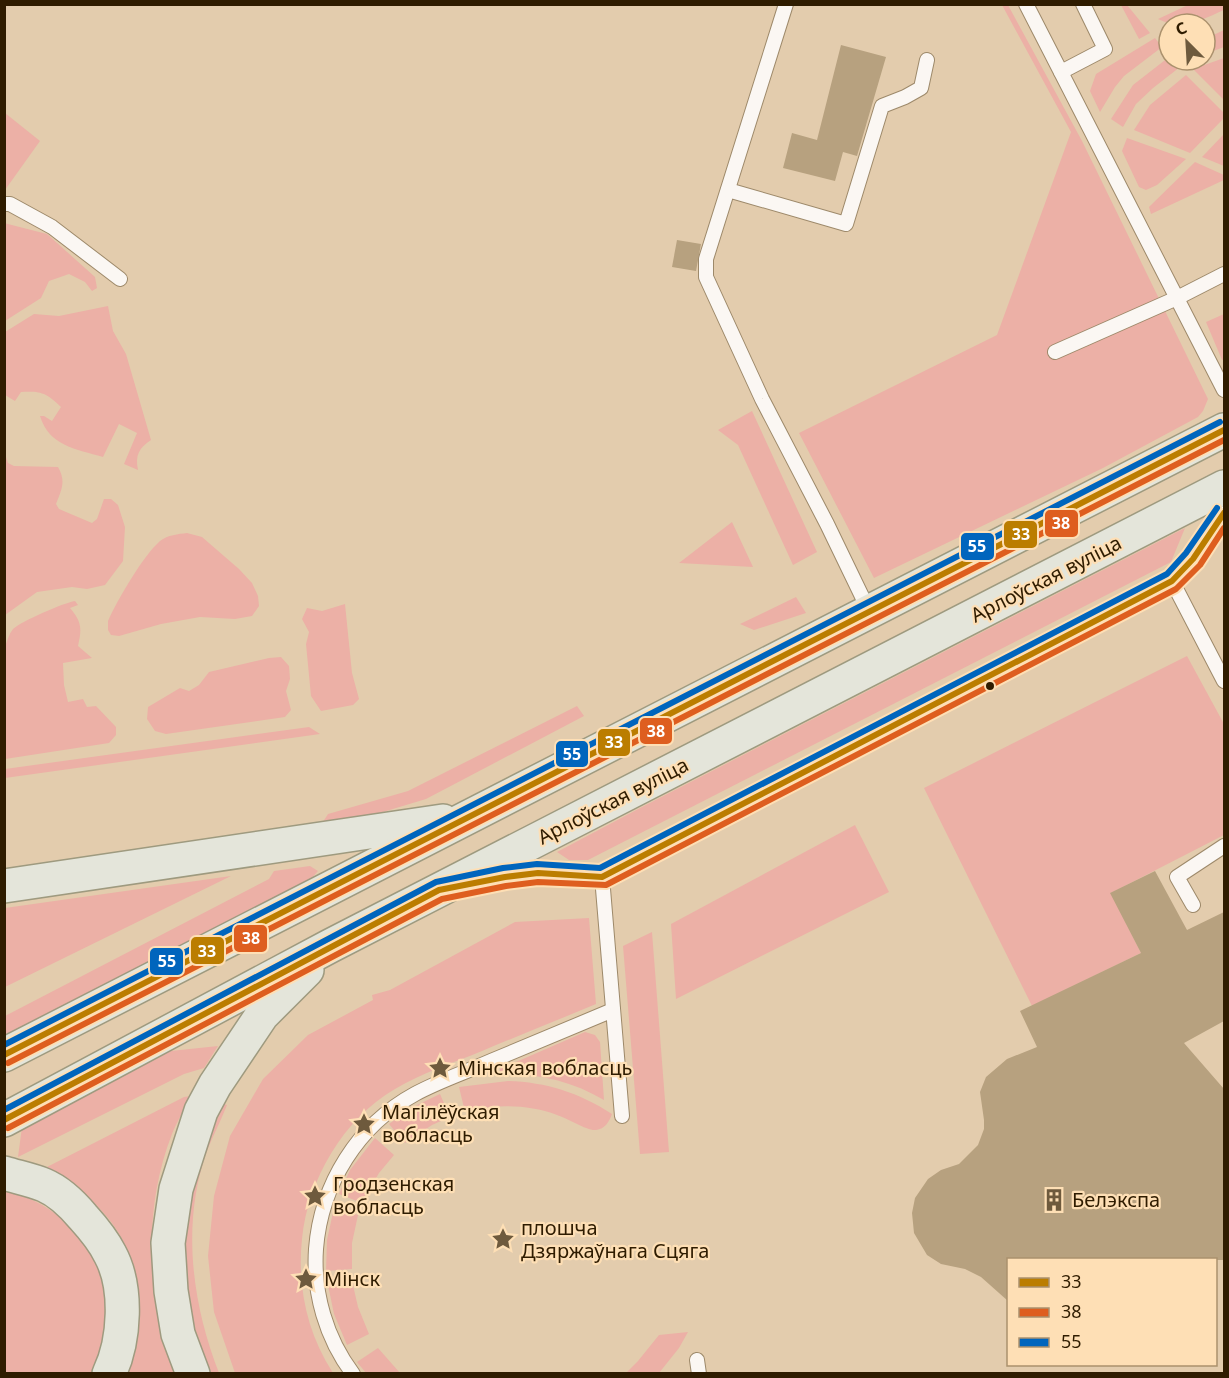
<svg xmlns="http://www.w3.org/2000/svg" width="1229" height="1378" font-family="'Noto Sans',sans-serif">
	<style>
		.green { fill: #ecb0a6 }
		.building { fill: #b7a17f }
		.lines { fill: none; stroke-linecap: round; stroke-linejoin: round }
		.lane-casing { stroke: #9d896a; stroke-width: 16 }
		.primary-casing { stroke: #9e9a7f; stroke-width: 36 }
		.lane { stroke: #fbf7f3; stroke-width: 14 }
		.primary { stroke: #e4e5da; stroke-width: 33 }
		.bus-1-casing { stroke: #fedfb5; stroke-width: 10 }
		.bus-2-casing { stroke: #fedfb5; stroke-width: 10 }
		.bus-3-casing { stroke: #fedfb5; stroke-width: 10 }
		.bus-1 { stroke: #bb7d00; stroke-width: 6 }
		.bus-2 { stroke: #de5e1f; stroke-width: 6 }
		.bus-3 { stroke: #0065bd; stroke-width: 6 }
		.bus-dot { fill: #2f1c00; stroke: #fedfb5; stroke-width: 2 }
		.labels { text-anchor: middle; stroke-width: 4.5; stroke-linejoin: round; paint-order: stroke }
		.street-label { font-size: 20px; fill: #2f1c00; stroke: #fedfb5 }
		.poi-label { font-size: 20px; fill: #2f1c00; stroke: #fedfb5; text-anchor: start }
		.line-badge { stroke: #fedfb5; stroke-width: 2 }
		.badge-label { font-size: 16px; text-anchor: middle; font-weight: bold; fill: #fff }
	</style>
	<rect width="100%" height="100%" fill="#e3ccad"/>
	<g class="green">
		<path d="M1190 4 1224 5V10C1201 20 1183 31 1158 19Z"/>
		<polygon points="1002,5 1008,5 1082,141 1208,399 1203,411 1198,417 1103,468 874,578 799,433 997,335 1071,132"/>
		<polygon points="1121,5 1127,5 1150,33 1139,39"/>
		<polygon points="1224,30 1224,47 1205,54 1205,39"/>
		<polygon points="1155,38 1162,47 1124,76 1115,87 1100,112 1090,91 1096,74"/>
		<polygon points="1169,57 1169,60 1174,60 1180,67 1153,88 1136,104 1123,127 1111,119 1133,85"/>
		<polygon points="1224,58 1224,100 1193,69"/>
		<polygon points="1186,75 1224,113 1224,118 1190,153 1134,130 1150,105"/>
		<polygon points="5,113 40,141 5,190"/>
		<polygon points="1224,134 1224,166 1202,157"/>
		<polygon points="1127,138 1186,159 1157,185 1146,190 1139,187 1122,151"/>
		<polygon points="1195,162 1224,175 1224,180 1151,214 1149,207"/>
		<polygon points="4,223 47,234 95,277 97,288 92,291 85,282 69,274 49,281 41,298 5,321"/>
		<path d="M108 306 113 331 126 354 151 440C139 448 135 455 138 470L124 464 137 433 119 424 103 457C76 449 49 446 40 416H44L52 421 61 407C46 393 42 391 21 392L15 401 5 395V332L34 314 59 316Z"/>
		<polygon points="1224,314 1224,359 1222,360 1206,322"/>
		<polygon points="752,411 817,552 793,565 738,445 718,430"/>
		<path d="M5 454 8 463 14 466 58 467C66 481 62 489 56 504L59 509 92 523 97 519 104 499H111L118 505 125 527 123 561 105 585 87 589 72 587 37 592 5 615Z"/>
		<polygon points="732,522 753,567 679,563"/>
		<polygon points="1185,528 1171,562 588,860 569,860 557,852 642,807"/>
		<path d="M187 533 202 537 239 569 252 583 258 596 259 606 252 616 235 619 200 617 161 624 119 636 111 635 108 630V621C118 599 143 556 160 541 168 535 178 534 187 533Z"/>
		<polygon points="796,597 806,613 754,630 740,624"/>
		<path d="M75 601 78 605 70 608C82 622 82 629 78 646L92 658 63 663 64 685 68 702 83 699 87 707 96 706 116 727V735L109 743 5 759V647C7 641 9 634 13 629 22 621 63 603 75 601Z"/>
		<polygon points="345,604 352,673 359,699 353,705 321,711 311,696 306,644 309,632 302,619 307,608 322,611"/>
		<polygon points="1187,656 1224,724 1224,835 1111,893 1141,953 1032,1006 924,788"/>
		<polygon points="281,657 289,666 290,679 286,691 291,710 285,717 166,734 155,731 147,719 148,707 180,688 189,691 199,685 209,672 269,658"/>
		<polygon points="577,706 584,716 426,799 363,818 319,828 328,814 408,791"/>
		<polygon points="309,727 320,734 5,778 5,769"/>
		<polygon points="855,825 889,892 676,999 671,924"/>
		<polygon points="310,866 318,871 311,879 5,1038 5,1016 269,879 274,871"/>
		<polygon points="231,876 5,987 5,908"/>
		<path d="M589 918 596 1004C558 1020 520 1035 482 1051 453 1063 422 1073 395 1089 343 1119 308 1180 302 1239 297 1286 307 1333 333 1373H235L214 1312 208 1256 214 1196 230 1136 263 1079 308 1035 373 1000 372 995 390 990 515 922Z"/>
		<polygon points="652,932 669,1152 640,1154 623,946"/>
		<path d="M585 1032 595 1035 600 1042 604 1100C572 1081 538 1073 500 1074V1069Z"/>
		<polygon points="218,1046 204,1068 184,1074 18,1157 22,1127 171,1051"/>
		<path d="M508 1081C546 1082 580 1093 612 1114 609 1122 605 1129 596 1130 587 1131 567 1118 557 1115 527 1104 496 1104 465 1112L459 1087Z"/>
		<polygon points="440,1094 450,1117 432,1125 405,1143 389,1124 411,1108"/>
		<path d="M191 1096C185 1109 177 1121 172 1134 142 1211 147 1297 177 1373H122C125 1352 128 1331 131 1310 133 1301 136 1291 135 1282 130 1228 90 1194 45 1168L184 1097Z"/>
		<path d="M218 1102 227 1105C221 1120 213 1136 207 1151 181 1223 192 1304 219 1373L207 1374 183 1302 184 1200Z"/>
		<polygon points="375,1138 394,1155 379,1173 362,1203 339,1194 350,1170"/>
		<path d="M5 1190C56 1202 109 1251 110 1306 111 1328 100 1353 93 1373L5 1374Z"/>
		<polygon points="334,1208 358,1215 352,1243 352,1269 326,1271 327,1240"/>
		<polygon points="352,1281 358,1307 369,1334 347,1345 334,1314 328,1285"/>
		<polygon points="688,1332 679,1348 659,1373 626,1373 638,1361 659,1335"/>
		<polygon points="378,1348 400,1373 366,1373 357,1362"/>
	</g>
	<g class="building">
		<polygon points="841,45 886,57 857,156 843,152 835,181 783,168 792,133 817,140"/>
		<polygon points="677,240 701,244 696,271 672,267"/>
		<polygon points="1155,871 1187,930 1224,912 1224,1021 1184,1043 1224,1089 1224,1260 1008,1260 1008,1301 981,1277 965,1269 941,1264 927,1255 914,1233 912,1213 915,1198 928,1179 941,1170 959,1164 978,1145 984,1129 984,1120 980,1092 986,1077 1007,1059 1037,1047 1020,1011 1141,953 1110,893"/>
	</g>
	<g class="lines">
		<g class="lane-casing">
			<g id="lane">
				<polyline points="786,4 706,259 706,277 762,399 827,524 870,613"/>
				<polyline points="1026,4 1224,390"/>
				<polyline points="1061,72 1105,49 1083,4"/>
				<polyline points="728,190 846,224 882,106 905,97 921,88 927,60"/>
				<polyline points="4,204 10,204 52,227 120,279"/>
				<polyline points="1055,352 1177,298 1224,274"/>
				<polyline points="1172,581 1224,681"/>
				<polyline points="602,877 622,1116"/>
				<polyline points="482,881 538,873 602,877 1172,581 1193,559 1224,513"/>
				<polyline points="1193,905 1177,877 1224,846"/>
				<polyline points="697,1360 699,1374"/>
				<path d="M353 1374C326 1338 313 1293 316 1249 321 1184 358 1125 415 1094 439 1081 466 1072 491 1061 531 1044 572 1027 613 1010"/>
			</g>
		</g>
		<g class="primary-casing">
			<g id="primary">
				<polyline points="4,886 443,821"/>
				<polyline points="4,1055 1224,430"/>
				<polyline points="4,1120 330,946 1224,487"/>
				<path d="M4 1173C17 1177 32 1180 44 1185 58 1191 73 1205 83 1217 93 1228 103 1240 110 1254 128 1287 125 1341 109 1374"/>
				<polyline points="193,1374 178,1334 171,1291 168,1243 176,1189 201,1111 215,1085 262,1015 307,970"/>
			</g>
		</g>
		<use href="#lane" class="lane"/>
		<use href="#primary" class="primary"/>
		<g class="bus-1-casing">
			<g id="bus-1">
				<polyline points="4,1055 1224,430"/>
				<polyline points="4,1120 439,890 505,877 538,873 602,877 1172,581 1193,559 1224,513"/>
			</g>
		</g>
		<g class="bus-2-casing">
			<g id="bus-2">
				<polyline points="8,1063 1224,440"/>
				<polyline points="8,1128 442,899 506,886 538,882 606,885 1176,589 1200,565 1224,528"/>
			</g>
		</g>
		<g class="bus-3-casing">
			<g id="bus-3">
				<polyline points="4,1045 1220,422"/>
				<polyline points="4,1110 436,882 503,868 537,864 600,868 1167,574 1186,553 1217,508"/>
			</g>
		</g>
		<use href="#bus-1" class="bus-1"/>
		<use href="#bus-2" class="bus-2"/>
		<use href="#bus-3" class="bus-3"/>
	</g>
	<defs>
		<g id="sight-bare" transform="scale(1.8)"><path d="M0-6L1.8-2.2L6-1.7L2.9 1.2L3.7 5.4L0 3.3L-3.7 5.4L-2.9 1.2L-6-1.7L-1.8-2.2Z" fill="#6e5a3d" stroke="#fedfb5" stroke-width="2.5" paint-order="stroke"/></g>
		<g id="building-bare" transform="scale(1.8)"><path d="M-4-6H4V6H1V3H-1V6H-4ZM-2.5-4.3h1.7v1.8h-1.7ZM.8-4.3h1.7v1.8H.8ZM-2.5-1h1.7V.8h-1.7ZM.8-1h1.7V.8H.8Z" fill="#6e5a3d" stroke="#fedfb5" stroke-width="2.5" paint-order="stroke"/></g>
	</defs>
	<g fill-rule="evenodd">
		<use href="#sight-bare" x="440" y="1068"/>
		<use href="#sight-bare" x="364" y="1124"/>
		<use href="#sight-bare" x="315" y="1196"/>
		<use href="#building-bare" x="1054" y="1200"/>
		<use href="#sight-bare" x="503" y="1239"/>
		<use href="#sight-bare" x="306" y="1279"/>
	</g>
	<circle class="bus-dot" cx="990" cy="686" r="5"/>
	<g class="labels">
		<g class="street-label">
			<text transform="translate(1046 579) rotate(-27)" y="7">Арлоўская вуліца</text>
			<text transform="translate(613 801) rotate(-27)" y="7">Арлоўская вуліца</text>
		</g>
		<g class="poi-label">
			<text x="458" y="1075">Мінская вобласць</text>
			<text x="382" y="1119">Магілёўская<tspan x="382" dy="23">вобласць</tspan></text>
			<text x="333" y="1191">Гродзенская<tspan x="333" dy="23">вобласць</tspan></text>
			<text x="1072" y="1207">Белэкспа</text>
			<text x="521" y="1235">плошча<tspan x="521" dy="23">Дзяржаўнага Сцяга</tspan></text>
			<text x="324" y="1286">Мінск</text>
		</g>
	</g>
	<g class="line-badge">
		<rect x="1044" y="509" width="35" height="29" rx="6" fill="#de5e1f"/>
		<rect x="1003" y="520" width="35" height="29" rx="6" fill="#bb7d00"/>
		<rect x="960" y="532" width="35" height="29" rx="6" fill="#0065bd"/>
		<rect x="639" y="717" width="34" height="28" rx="6" fill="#de5e1f"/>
		<rect x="597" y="728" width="34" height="29" rx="6" fill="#bb7d00"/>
		<rect x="555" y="740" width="34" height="28" rx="6" fill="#0065bd"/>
		<rect x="233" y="924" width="35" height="29" rx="6" fill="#de5e1f"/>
		<rect x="190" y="936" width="35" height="29" rx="6" fill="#bb7d00"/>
		<rect x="149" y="947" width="35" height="29" rx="6" fill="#0065bd"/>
	</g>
	<g class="badge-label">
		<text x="1061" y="529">38</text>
		<text x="1021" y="540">33</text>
		<text x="977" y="552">55</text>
		<text x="656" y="737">38</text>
		<text x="614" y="748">33</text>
		<text x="572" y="760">55</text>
		<text x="251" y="944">38</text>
		<text x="207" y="957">33</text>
		<text x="167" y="967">55</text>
	</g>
	<rect width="1229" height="1378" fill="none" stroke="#2f1c00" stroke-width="12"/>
	<rect x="1007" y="1258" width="210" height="108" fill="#fedfb5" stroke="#ab916d" stroke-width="1.5"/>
	<rect x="1019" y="1278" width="30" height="9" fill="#bb7d00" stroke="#ab916d" stroke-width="1.5"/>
	<text x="1061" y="1288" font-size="18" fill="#2f1c00">33</text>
	<rect x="1019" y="1308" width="30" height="9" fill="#de5e1f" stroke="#ab916d" stroke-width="1.5"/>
	<text x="1061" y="1318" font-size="18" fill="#2f1c00">38</text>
	<rect x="1019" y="1338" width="30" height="9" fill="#0065bd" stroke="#ab916d" stroke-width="1.5"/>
	<text x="1061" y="1348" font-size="18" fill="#2f1c00">55</text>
	<g transform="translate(1187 42) rotate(336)"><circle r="28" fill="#fedfb5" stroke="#ab916d" stroke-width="1.5"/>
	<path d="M0-4.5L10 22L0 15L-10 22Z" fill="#6e5a3d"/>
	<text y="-9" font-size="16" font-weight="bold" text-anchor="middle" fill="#2f1c00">С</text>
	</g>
</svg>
